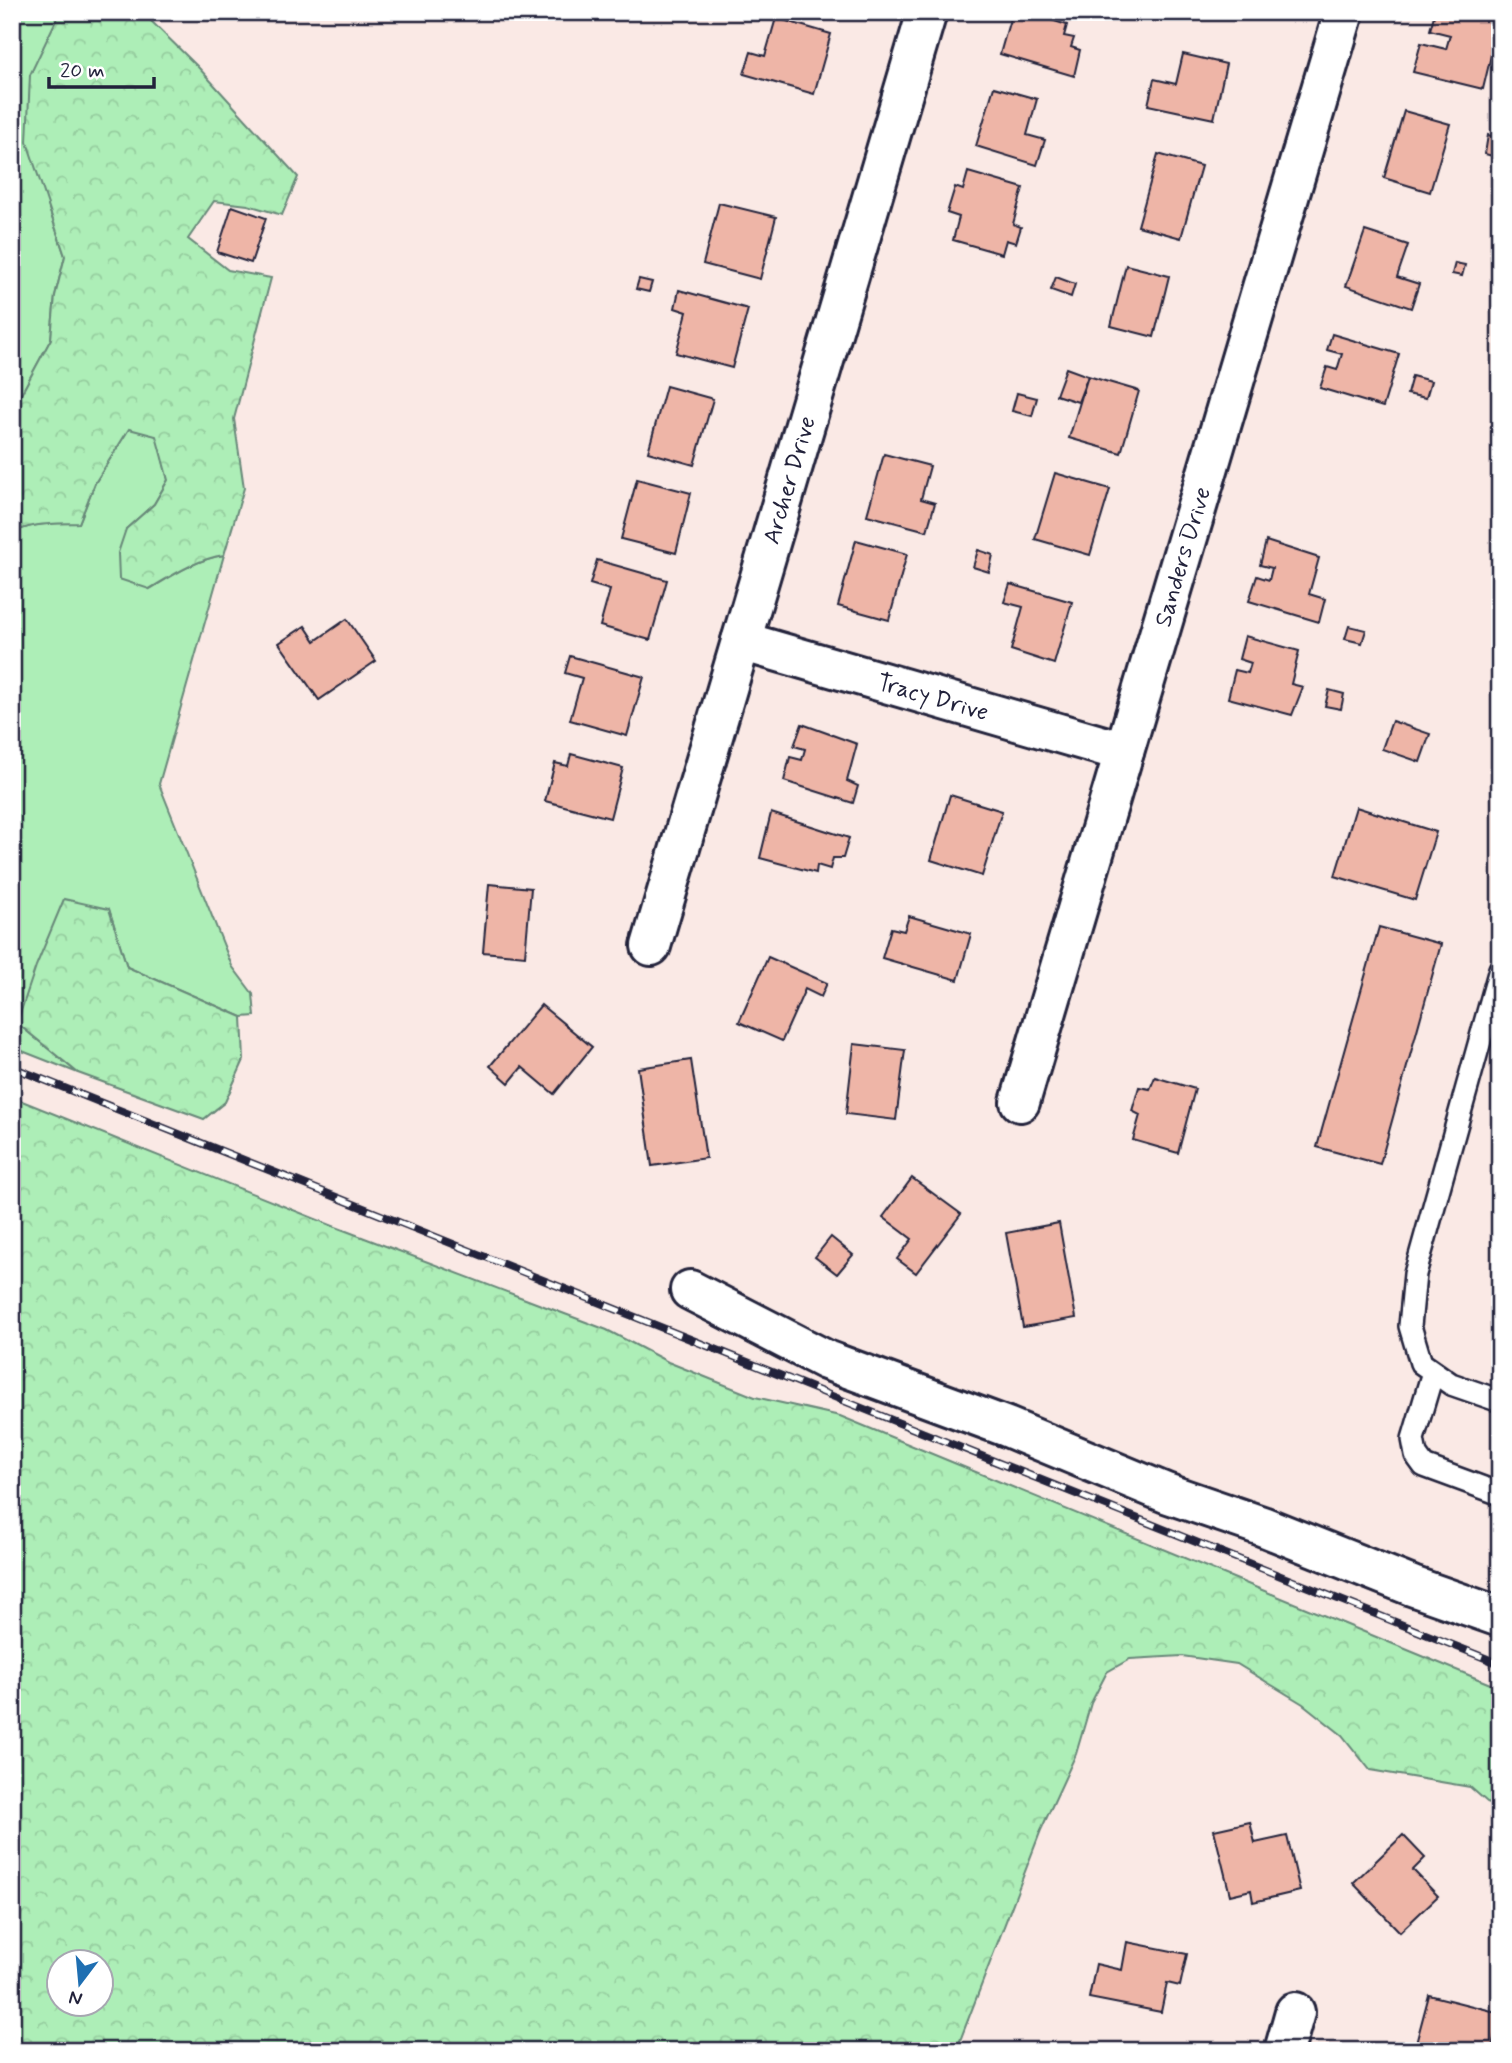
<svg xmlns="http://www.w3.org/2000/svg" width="1512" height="2063" font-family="Mynerve,sans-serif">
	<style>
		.green { fill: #adeeb7; stroke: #688879; stroke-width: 2 }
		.forest { fill: url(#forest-crowns); stroke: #688879; stroke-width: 2; fill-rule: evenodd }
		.building { fill: #eeb5a7; stroke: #22223b; stroke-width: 2 }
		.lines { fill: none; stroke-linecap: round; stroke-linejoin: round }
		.lane-casing { stroke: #22223b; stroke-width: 26 }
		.street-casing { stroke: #22223b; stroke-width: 44 }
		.lane { stroke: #fff; stroke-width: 21 }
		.street { stroke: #fff; stroke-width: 38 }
		.rail-casing { stroke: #22223b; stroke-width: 8 }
		.rail { stroke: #fff; stroke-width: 5; stroke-dasharray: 16; stroke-linecap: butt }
		.labels { text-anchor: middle; stroke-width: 6; stroke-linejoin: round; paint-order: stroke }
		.street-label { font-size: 24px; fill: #22223b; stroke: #fff }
	</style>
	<defs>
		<pattern id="forest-crowns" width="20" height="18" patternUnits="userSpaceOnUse" patternTransform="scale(1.75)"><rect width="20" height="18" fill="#adeeb7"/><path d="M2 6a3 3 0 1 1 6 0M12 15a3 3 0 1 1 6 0" fill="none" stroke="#95cc9e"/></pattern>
	</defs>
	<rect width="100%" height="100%" fill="#fae9e5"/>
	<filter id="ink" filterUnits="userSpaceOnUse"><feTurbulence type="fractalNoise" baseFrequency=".0143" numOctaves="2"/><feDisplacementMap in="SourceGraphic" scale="14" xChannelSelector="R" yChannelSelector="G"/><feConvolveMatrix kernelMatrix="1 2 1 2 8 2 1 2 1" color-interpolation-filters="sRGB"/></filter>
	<g filter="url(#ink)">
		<g class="green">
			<polygon points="12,12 60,12 52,31 48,206 65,256 55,296 51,339 12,411"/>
			<path d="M129 428 157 436 168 480 154 504 126 529 150 589C173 575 197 559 224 555L159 784 232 966 253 994 255 1016 242 1017 127 967 109 909 17 1023 78 1073 12 1047V535C25 522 61 523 79 523L95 483Z"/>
		</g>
		<g class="forest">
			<path d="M60 12H142L198 67 298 177 282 215 248 205 214 201 188 239 228 270 271 278 234 419 244 488 224 555C197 559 173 575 149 589L119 579 118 553 126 529 154 504 168 480 156 436 129 429 95 483 79 523C61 524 25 522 12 535V411L51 339 55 296 65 256 27 142 30 75Z"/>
			<polygon points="64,899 109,909 127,967 242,1017 244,1060 225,1102 204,1119 78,1073 17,1023 36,966"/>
			<path d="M12 1097 333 1226 607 1330 668 1362 755 1397 840 1416 1500 1688V1808L1487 1802 1470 1787 1370 1770 1342 1735 1303 1704 1237 1664 1182 1656 1130 1659 1107 1672 1091 1703 1076 1754 1041 1830 956 2051H12ZM60 1962H102V2004H60Z"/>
		</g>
		<g class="building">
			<polygon points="1012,12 1026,12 1067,25 1064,36 1074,38 1071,47 1080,50 1074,76 1000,54"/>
			<polygon points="1435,12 1478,12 1500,18 1483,89 1413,72 1421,43 1446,49 1450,35 1430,30"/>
			<polygon points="776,18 831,34 814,94 744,74 751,52 765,56"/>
			<polygon points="1183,54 1226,64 1214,119 1148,105 1154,79 1176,84"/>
			<polygon points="994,87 1037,99 1027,135 1045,140 1037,165 976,146"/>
			<polygon points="1404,111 1450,124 1430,192 1384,178"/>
			<polygon points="1488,135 1500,138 1500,158 1485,154"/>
			<polygon points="1158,154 1201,166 1181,238 1138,226"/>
			<polygon points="968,172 1023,188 1013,224 1021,227 1016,243 1006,240 1002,254 953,240 959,217 947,213 955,187 963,190"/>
			<polygon points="719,203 776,217 760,279 703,264"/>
			<polygon points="232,206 266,218 251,263 217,252"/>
			<polygon points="1365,231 1408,245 1397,277 1419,284 1411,308 1346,286"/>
			<polygon points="1455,263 1465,265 1462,276 1452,274"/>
			<polygon points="1126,265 1169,276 1154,337 1111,326"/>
			<polygon points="1056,277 1075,284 1071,297 1051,290"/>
			<polygon points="639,279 652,282 649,292 636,289"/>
			<polygon points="679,290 748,309 732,368 676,353 687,312 675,308"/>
			<polygon points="1332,334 1399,354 1383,407 1320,388 1327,367 1337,370 1342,354 1327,350"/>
			<polygon points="1066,368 1088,376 1078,402 1056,395"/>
			<polygon points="1088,376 1139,391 1121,453 1069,438"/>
			<polygon points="1412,376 1431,381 1426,398 1407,394"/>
			<polygon points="666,386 713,399 694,465 648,452"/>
			<polygon points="1017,393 1037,398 1032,416 1012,411"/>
			<polygon points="884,454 930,466 921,499 935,503 927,531 867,515"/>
			<polygon points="1055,473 1110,489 1090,555 1035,539"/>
			<polygon points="637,479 691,493 676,553 621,539"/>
			<polygon points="856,540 907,554 889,620 838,606"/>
			<polygon points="1266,541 1319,558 1309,594 1325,599 1319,622 1249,601 1257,576 1269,580 1272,568 1260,565"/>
			<polygon points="978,550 993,555 989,572 973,567"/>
			<polygon points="597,560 667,580 650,640 600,626 610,590 590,584"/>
			<polygon points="1010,584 1072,602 1054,664 1011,650 1023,607 1004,602"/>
			<polygon points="347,619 376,661 319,700 279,643 305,626 315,641"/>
			<polygon points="1349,626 1366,630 1362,643 1345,639"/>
			<polygon points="1245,636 1299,651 1291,684 1303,687 1292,715 1228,698 1235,670 1248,673 1251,663 1239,659"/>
			<polygon points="570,656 644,677 627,736 570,720 582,678 565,673"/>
			<polygon points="1329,690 1344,694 1341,709 1325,706"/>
			<polygon points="1392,721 1430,734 1420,762 1382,749"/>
			<polygon points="802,724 857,744 847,781 858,786 853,803 784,781 790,757 802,760 805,749 794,746"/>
			<polygon points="571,754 623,768 610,818 545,801 555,763 568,766"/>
			<polygon points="950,795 1002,811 982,876 931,860"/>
			<polygon points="1356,807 1436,832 1415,900 1335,876"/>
			<polygon points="771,813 849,838 843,858 833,858 830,869 817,865 816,873 760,858"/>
			<polygon points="489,884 531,888 525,956 483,952"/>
			<polygon points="909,916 971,934 958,980 882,958 891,928 904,931"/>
			<polygon points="1379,927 1441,944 1380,1164 1317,1147"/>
			<polygon points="768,957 827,983 821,997 805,989 782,1041 739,1022"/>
			<polygon points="541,1005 592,1047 554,1094 522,1067 509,1083 490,1066"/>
			<polygon points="854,1044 905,1050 896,1120 846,1114"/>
			<polygon points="691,1060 706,1158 652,1166 638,1068"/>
			<polygon points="1155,1077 1195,1089 1178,1153 1133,1140 1140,1115 1132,1111 1139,1087 1150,1089"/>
			<polygon points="912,1178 961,1214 916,1273 897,1259 912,1239 883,1217"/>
			<polygon points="1059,1223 1076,1318 1023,1327 1006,1233"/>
			<polygon points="831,1237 853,1255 837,1274 815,1257"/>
			<polygon points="1250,1822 1255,1843 1287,1836 1300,1891 1253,1902 1251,1890 1230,1895 1214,1830"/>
			<polygon points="1403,1835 1425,1858 1413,1870 1438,1896 1400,1932 1353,1883"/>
			<polygon points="1127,1942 1187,1954 1180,1986 1167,1983 1161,2012 1089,1998 1096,1964 1122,1970"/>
			<polygon points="1429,1995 1500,2013 1491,2051 1460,2045 1459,2051 1414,2051"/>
		</g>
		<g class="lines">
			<g class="lane-casing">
				<g id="lane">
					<polyline points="1500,969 1415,1274 1410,1326 1421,1363 1451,1384 1500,1401"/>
					<polyline points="1433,1372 1413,1439 1416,1455 1424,1466 1500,1494"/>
				</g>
			</g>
			<g class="street-casing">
				<g id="street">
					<path id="s1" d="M741 641 1124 752"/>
					<path id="s2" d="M651 946 927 12"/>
					<path id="s3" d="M1020 1102 1344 12"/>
					<polyline points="690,1290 826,1360 1007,1427 1166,1493 1262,1526 1412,1586 1500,1617"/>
					<polyline points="1284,2051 1295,2012"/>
				</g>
			</g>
			<use href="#lane" class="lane"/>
			<use href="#street" class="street"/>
			<g class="rail-casing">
				<polyline id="rail" points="12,1067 1500,1664"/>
			</g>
			<use href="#rail" class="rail"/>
		</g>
	</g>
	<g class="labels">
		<g class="street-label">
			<text dy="8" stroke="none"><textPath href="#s2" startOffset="486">Archer Drive</textPath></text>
			<text dy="8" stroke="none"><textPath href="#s3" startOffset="569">Sanders Drive</textPath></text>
			<text dy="8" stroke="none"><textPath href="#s1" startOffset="200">Tracy Drive</textPath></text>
		</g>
	</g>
	<rect width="1512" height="2063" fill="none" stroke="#fff" stroke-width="42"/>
	<rect x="21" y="21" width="1470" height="2021" fill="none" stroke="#22223b" stroke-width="2.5" filter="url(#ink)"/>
	<g transform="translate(80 1983) rotate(196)"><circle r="33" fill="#ffffff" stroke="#a7a7b1" stroke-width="2"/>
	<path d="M0-5L12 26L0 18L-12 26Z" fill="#1f6fb2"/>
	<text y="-10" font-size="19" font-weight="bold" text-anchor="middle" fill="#22223b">N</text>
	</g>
	<path d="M49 77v10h105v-10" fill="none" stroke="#22223b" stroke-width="3.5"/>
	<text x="60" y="77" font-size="21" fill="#22223b" stroke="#ffffff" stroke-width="5" paint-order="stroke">20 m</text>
</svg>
